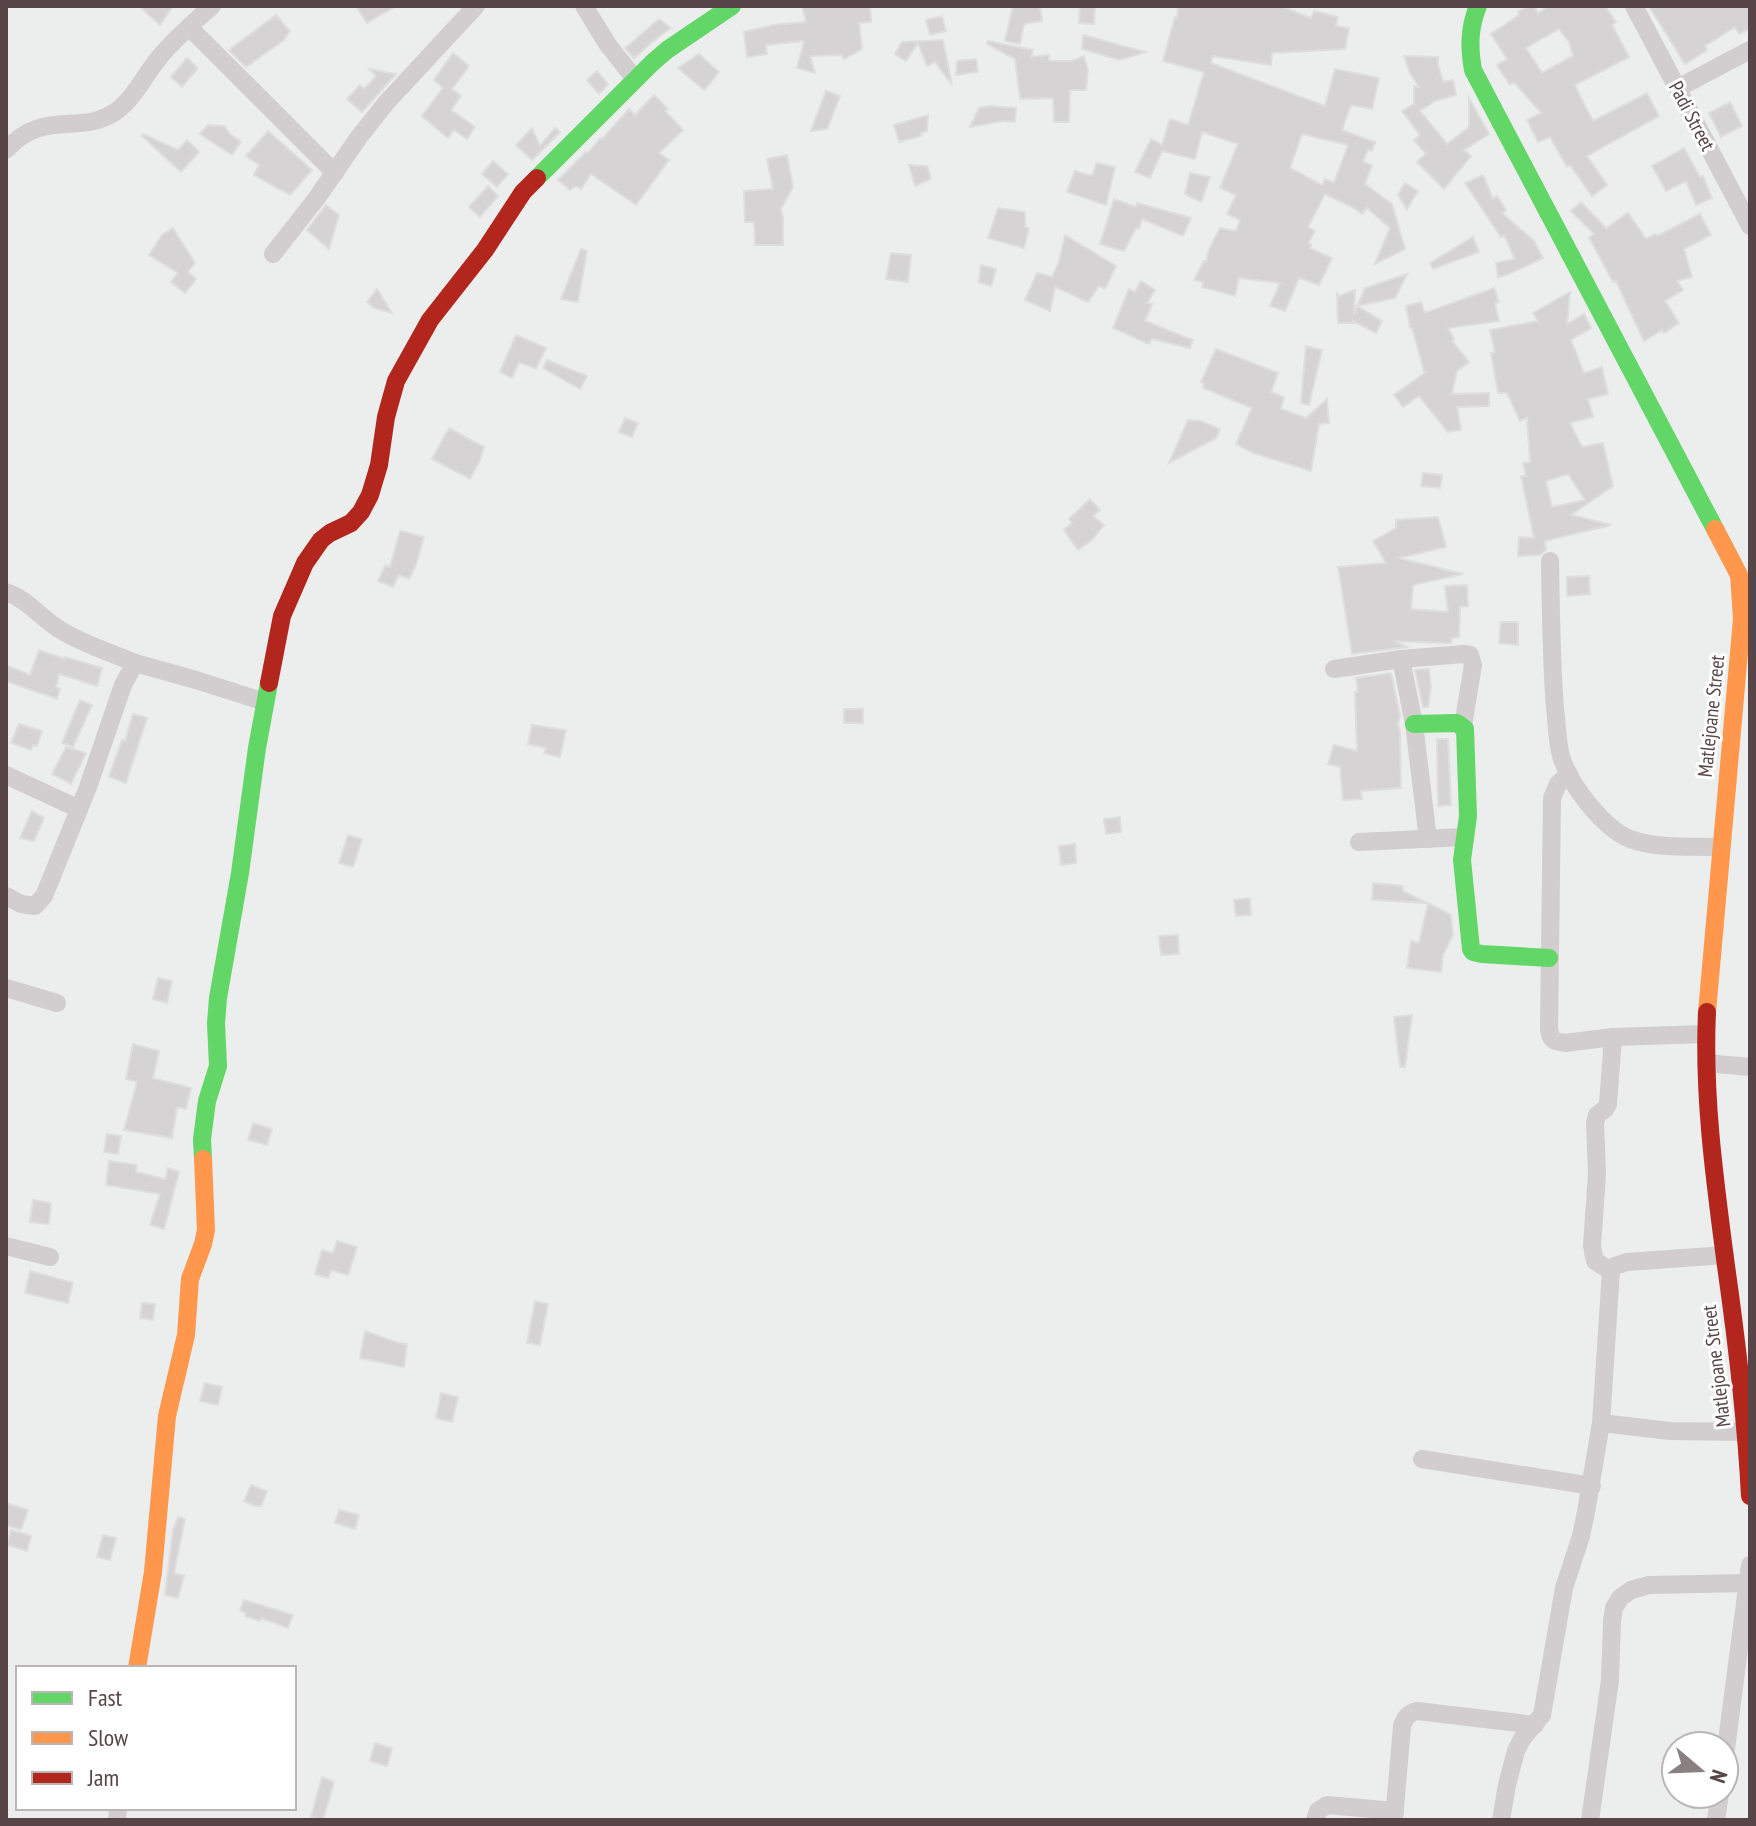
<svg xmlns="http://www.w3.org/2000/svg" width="1756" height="1826" font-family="'PT Sans Narrow',sans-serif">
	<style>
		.building { fill: #d5d3d3; stroke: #dfdede; stroke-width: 2; fill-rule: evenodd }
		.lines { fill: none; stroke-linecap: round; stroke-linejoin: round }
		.street { stroke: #d2cdce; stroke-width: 18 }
		.fast { stroke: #63d668; stroke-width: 18 }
		.slow { stroke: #ff974d; stroke-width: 18 }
		.jam { stroke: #b3261e; stroke-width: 18 }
		.labels { text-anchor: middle; stroke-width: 6; stroke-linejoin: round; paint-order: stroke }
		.street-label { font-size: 20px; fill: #574547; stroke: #fff }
	</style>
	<rect width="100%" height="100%" fill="#eceded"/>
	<g class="building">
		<polygon points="139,6 173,6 160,25"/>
		<polygon points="356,6 396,6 367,23"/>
		<polygon points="802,6 870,6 871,22 859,23 862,49 844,59 842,55 810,56 815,73 797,68 804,41 766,45 767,54 747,57 744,32 773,25 806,22"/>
		<polygon points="1013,6 1040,6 1042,21 1024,24 1020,44 1005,41"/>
		<polygon points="1080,6 1095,6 1094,24 1079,23"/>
		<path d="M1178 6H1280L1311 18 1314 11 1338 17 1336 26 1349 28 1345 49 1272 53 1271 65 1213 56 1211 63 1325 106 1335 69 1379 78 1372 109 1351 105 1342 130 1375 142 1372 151 1368 150 1363 162 1372 165 1365 184 1392 204 1405 249 1375 264 1390 228 1367 208 1362 214 1352 207 1325 194 1308 227 1315 231 1308 243 1311 244 1310 248 1332 258 1319 285 1299 278 1285 311 1270 306 1280 283 1239 278 1235 296 1202 287 1203 282 1194 280 1204 261 1206 262 1209 249 1220 228 1236 231 1240 220 1227 214 1236 195 1220 188 1238 144 1202 132 1195 159 1162 151 1150 178 1135 172 1151 139 1162 145 1170 119 1188 125 1204 72 1163 61 1175 17 1177 18ZM1302 134 1348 145 1334 183 1325 179 1322 185 1290 168Z"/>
		<path d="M1528 6H1534L1538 13 1549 6H1605L1616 22 1612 25 1629 57 1575 85 1586 108 1593 121 1647 93 1659 116 1587 156 1607 185 1592 196 1570 165 1567 167 1550 137 1538 142 1527 120 1541 113 1514 82 1510 85 1497 65 1507 59 1491 34 1519 15 1518 12ZM1559 29 1569 42 1573 56 1542 73 1526 48Z"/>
		<polygon points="1649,6 1750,6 1750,29 1739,34 1735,27 1705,46 1707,50 1685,64"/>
		<polygon points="276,15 290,31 284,40 246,67 229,50"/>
		<polygon points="942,16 946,31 930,35 926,20"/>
		<polygon points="659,19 671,28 657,38 634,58 625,48"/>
		<polygon points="1083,35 1145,52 1120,60 1082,49"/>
		<polygon points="943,40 952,85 935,62 927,66 918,43 906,61 895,54 902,42"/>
		<polygon points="988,41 1033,50 1031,57 1049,55 1049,61 1071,61 1084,56 1088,70 1086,90 1070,90 1069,122 1054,122 1053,98 1020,99 1015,59 987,44"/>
		<polygon points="453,53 469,66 452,89 461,96 451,110 475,127 467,139 454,130 448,138 422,116 443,88 434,80"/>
		<polygon points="699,54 719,72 704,90 678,68"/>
		<polygon points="1404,56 1438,57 1438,64 1443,82 1453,80 1456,95 1435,101 1420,111 1447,144 1469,127 1469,98 1489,134 1464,150 1471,156 1444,189 1417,162 1426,154 1414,140 1420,135 1402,111 1414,104 1414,86 1419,87 1410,73"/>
		<polygon points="187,58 198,68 182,87 171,77"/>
		<polygon points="976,59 978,72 956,75 957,61"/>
		<polygon points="369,69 396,74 362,112 347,99 360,85 364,89 376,76"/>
		<polygon points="597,71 608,84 599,94 587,80"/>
		<polygon points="826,91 840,96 827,129 811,131"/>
		<polygon points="654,95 668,109 665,111 683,130 659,153 669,160 636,205 591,174 581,189 576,186 570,190 558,180 586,152 588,153 600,138 602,139 629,109 635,115"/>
		<polygon points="1730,102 1742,126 1721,137 1709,113"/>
		<polygon points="990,106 1016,108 1015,122 1003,121 970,127 979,108"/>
		<polygon points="928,115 927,131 921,133 921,136 899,142 894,125"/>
		<polygon points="208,125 224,126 230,134 241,142 232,155 200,134"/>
		<polygon points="532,128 540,146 555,128 560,132 532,160 516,145"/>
		<polygon points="268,131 312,170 290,195 254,175 259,165 246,156"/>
		<polygon points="143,134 178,150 187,140 199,152 181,172 142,136"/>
		<polygon points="1684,148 1700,177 1703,176 1712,198 1696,205 1686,181 1666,191 1652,166"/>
		<polygon points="787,155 793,187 781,209 783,218 783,245 755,245 754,222 745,222 744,191 773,189 767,159"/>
		<polygon points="493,161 508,174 497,187 482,174"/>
		<polygon points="1097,163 1115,167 1106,205 1067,192 1075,171 1092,176"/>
		<polygon points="909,165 927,166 931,179 915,186"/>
		<polygon points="1190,173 1210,177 1201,202 1185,194"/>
		<polygon points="1483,175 1493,199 1497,196 1506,210 1502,213 1534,241 1543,258 1509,274 1498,277 1496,263 1515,259 1504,235 1501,237 1465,183"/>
		<polygon points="1405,183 1418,191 1407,209 1398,195"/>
		<polygon points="488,186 498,196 480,217 469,207"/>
		<polygon points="1114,199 1136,207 1137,203 1191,218 1183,236 1142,219 1139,229 1136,228 1124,251 1100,244"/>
		<polygon points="1581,202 1606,228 1628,213 1646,239 1655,234 1657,236 1700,214 1711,235 1684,249 1692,277 1677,281 1683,290 1665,301 1679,323 1664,333 1662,330 1644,341 1616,281 1613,282 1589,237 1594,234 1571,211"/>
		<polygon points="326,205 339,215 329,249 307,230"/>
		<polygon points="998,208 1025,212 1025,227 1029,228 1024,248 988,238"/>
		<polygon points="173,228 195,263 188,272 196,279 185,293 171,282 178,273 149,255 162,235"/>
		<polygon points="1065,235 1116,266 1105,289 1099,286 1088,302 1055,287 1050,311 1025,300 1037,273 1052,277 1059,262"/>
		<polygon points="1473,237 1479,252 1433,269 1430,263"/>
		<polygon points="581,249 587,251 578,302 561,299"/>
		<polygon points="891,253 911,255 908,282 886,279"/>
		<polygon points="981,265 996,269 991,286 979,282"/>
		<polygon points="1407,274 1395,298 1357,306 1382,321 1376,333 1353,321 1353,323 1338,323 1337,294 1339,296 1355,290 1354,314 1365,288"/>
		<polygon points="1141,281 1155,290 1147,303 1152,304 1145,321 1193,340 1190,348 1152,339 1149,344 1113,328 1129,289 1135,292"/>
		<polygon points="1494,288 1499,302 1495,303 1499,321 1448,328 1454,339 1452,341 1469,362 1457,371 1452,394 1489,393 1489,406 1457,407 1461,430 1448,432 1419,396 1403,407 1394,395 1426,372 1424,371 1412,328 1410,328 1406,306 1421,302 1425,313"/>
		<polygon points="377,289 392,313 374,308 367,302"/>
		<path d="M1570 292 1567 324 1584 314 1591 328 1571 340 1584 373 1602 367 1608 394 1588 399 1593 417 1570 423 1582 447 1603 443 1613 486 1571 515 1611 525 1545 541 1546 550 1540 555 1518 556 1519 537 1534 538 1521 476H1526L1523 463 1530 462 1527 418 1520 421 1507 393H1498L1491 353 1495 352 1490 330 1538 321 1533 313ZM1568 474 1585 500 1552 507 1546 481Z"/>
		<polygon points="516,335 546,348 536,369 519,362 512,378 500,372"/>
		<polygon points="1306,346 1322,350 1309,405 1301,403"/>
		<polygon points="1216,349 1278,373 1271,392 1284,397 1281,409 1306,418 1327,399 1329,423 1319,424 1311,471 1253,453 1236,444 1252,408 1203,388 1204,384 1201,382"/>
		<polygon points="547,360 587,376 580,389 543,368"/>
		<polygon points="625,418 638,423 632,437 619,432"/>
		<polygon points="1188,420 1201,421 1220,429 1216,438 1169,463"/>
		<polygon points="449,428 484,447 480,460 470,479 432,459"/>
		<polygon points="1423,473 1442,475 1440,488 1421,486"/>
		<polygon points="1090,499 1100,510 1093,516 1104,525 1092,540 1078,550 1064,530 1072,523 1069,519"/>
		<polygon points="1438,517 1446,547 1399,558 1463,574 1413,585 1411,609 1448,612 1445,586 1467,585 1468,606 1460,607 1459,637 1452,638 1451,643 1447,643 1394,641 1407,647 1352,654 1338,567 1386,563 1373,541 1396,528 1396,520"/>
		<polygon points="400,531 424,537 416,565 409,579 399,575 393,587 378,581 385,566 390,567"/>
		<polygon points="1589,576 1590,594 1567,596 1567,577"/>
		<polygon points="1501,622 1518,622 1518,645 1499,643"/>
		<polygon points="39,650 65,659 65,657 102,668 97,686 59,674 56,687 60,689 57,699 6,681 6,665 30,675"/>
		<polygon points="1429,669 1431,687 1428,707 1423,707 1415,670"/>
		<polygon points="1391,673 1400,716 1398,724 1400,732 1401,788 1361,791 1362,799 1343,800 1340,767 1328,764 1334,745 1357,751 1355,692 1358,692 1356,678"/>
		<polygon points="80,700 92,705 73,747 62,743"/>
		<rect x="844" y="709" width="19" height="14"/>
		<polygon points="133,714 147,718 126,783 109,777 122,740 125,741"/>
		<polygon points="19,724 42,731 37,746 33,745 31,750 11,743"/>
		<polygon points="532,725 566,730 560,757 544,753 546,748 528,744"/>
		<polygon points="1437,739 1448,739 1451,805 1438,806"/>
		<polygon points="66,747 86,753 71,784 52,774"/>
		<polygon points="32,811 44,818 34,841 20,838"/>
		<polygon points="1120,817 1121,832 1106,834 1104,819"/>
		<polygon points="348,835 362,839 353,867 339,863"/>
		<polygon points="1075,844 1076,863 1061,865 1059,846"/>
		<polygon points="1373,883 1403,886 1403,891 1427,903 1372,900"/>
		<polygon points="1250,898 1251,915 1236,916 1234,900"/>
		<polygon points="1428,903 1451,915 1453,935 1443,955 1441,972 1407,968 1411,941 1419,943"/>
		<polygon points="1178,935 1179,954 1161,955 1159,936"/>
		<polygon points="158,978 172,981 167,1003 153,999"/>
		<polygon points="1412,1015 1405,1067 1400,1067 1394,1017"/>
		<polygon points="133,1044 159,1051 153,1078 191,1088 186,1109 177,1107 172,1138 124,1130 137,1082 126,1079"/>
		<polygon points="253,1123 272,1129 267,1145 248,1140"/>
		<polygon points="107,1134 121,1136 118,1154 104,1152"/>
		<polygon points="109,1161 137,1165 136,1172 165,1179 168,1168 179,1172 164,1229 150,1225 160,1194 106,1185"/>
		<polygon points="33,1200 51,1203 49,1224 30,1222"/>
		<polygon points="337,1241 357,1247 348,1275 331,1270 328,1278 315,1274 322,1250 333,1253"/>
		<polygon points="30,1271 73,1283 68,1303 25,1293"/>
		<polygon points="535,1301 548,1304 540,1345 527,1343"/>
		<polygon points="142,1303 155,1304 153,1320 140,1318"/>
		<polygon points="365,1331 399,1343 407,1344 404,1367 360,1358"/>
		<polygon points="205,1383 222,1387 218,1405 200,1401"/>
		<polygon points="441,1393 458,1397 452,1422 436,1418"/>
		<polygon points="251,1485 267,1491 261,1506 255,1506 244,1501"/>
		<polygon points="6,1503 28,1510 21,1530 6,1525"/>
		<polygon points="339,1510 359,1515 355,1529 335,1523"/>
		<polygon points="178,1517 185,1519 174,1573 184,1576 178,1598 165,1595 173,1530"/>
		<polygon points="11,1530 31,1536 27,1551 7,1545"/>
		<polygon points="103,1535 116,1538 110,1560 97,1557"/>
		<polygon points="244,1600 293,1615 288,1628 261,1618 260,1621 245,1616 246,1613 240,1610"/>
		<polygon points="375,1743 392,1748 387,1766 370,1761"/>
		<polygon points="322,1777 334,1782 323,1820 320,1820 311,1817"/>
	</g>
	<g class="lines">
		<g class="street">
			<polyline points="584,6 608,45 635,79"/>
			<polyline points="1634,6 1750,226"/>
			<polyline points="189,27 335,173"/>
			<polyline points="1678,88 1750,50"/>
			<path d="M6 150C44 108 79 136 115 112 134 99 144 76 158 59 174 39 193 23 212 6"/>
			<polyline points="273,254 316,199 359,137 386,103 476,6"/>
			<path d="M1550 561C1551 610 1551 659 1555 708 1557 723 1557 741 1561 756 1569 784 1603 828 1630 839 1657 849 1692 846 1720 847"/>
			<path d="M6 592C27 599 41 618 59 629 82 644 110 652 135 663"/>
			<polyline points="1401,659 1414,724 1428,839"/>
			<polyline points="1334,669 1401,659 1464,654 1470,655 1473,665 1463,726"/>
			<polyline points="1569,774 1558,784 1552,798 1549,1030 1551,1037 1555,1041 1565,1043 1613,1037 1705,1034"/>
			<polyline points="6,775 79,809"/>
			<polyline points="1359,842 1464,837"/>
			<polyline points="6,896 21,904 35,906 44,896 88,787 123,685 135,663 196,680 265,702"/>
			<polyline points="6,988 57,1003"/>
			<polyline points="1706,1063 1750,1067"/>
			<polyline points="6,1246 50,1257"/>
			<polyline points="1611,1271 1595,1261 1592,1246 1597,1174 1595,1123 1597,1115 1605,1109 1608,1104 1613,1037"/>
			<polyline points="1601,1423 1670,1431 1746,1432"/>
			<polyline points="1422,1459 1592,1486"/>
			<polyline points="1724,1764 1750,1565"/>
			<polyline points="117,1820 118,1808"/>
			<polyline points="1315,1820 1318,1811 1327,1805 1395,1811"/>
			<path d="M1394 1820 1402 1726C1405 1718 1408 1713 1417 1711L1535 1725"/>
			<polyline points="1501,1820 1507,1785 1516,1751 1522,1739 1542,1715 1564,1588 1581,1536 1586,1512 1601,1423 1611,1271 1615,1266 1627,1262 1725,1255"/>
			<polyline points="1590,1820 1610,1680 1612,1621 1614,1608 1620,1598 1631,1590 1649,1585 1748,1583"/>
			<polyline points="1716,1820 1720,1794"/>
		</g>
		<g class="fast">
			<path d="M1478 6C1469 28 1469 47 1473 70L1715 529"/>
			<polyline points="537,178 652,63 667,50 732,6"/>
			<polyline points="1414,724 1457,723 1465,729 1468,816 1462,860 1471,949 1473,952 1482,954 1549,958"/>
			<polyline points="203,1159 202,1139 207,1101 218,1066 216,1023 218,998 240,873 257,748 269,683"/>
		</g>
		<g class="slow">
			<polyline points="1707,1012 1742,619 1739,575 1715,529"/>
			<polyline points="137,1668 153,1572 167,1416 186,1335 190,1279 203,1244 206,1230 203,1159"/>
		</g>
		<g class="jam">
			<polyline points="269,683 282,616 305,563 321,540 330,533 351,523 361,512 370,495 379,465 386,417 396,381 430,320 485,250 523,192 537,178"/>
			<path d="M1707 1012C1703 1097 1715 1182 1726 1266 1737 1343 1746 1419 1750 1496"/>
		</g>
	</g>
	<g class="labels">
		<g class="street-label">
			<text transform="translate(1692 116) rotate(62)" y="7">Padi Street</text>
			<text transform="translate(1711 716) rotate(-84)" y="7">Matlejoane Street</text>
			<text transform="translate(1716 1366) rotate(-97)" y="7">Matlejoane Street</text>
		</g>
	</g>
	<rect width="1756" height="1826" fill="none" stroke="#574547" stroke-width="16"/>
	<rect x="16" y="1666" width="280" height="144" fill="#ffffff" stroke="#bcb5b5" stroke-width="2"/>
	<rect x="32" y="1692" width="40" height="12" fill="#63d668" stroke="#bcb5b5" stroke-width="2"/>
	<text x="88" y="1706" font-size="24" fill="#574547">Fast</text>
	<rect x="32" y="1732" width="40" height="12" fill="#ff974d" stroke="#bcb5b5" stroke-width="2"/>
	<text x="88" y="1746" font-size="24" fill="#574547">Slow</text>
	<rect x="32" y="1772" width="40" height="12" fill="#b3261e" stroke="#bcb5b5" stroke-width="2"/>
	<text x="88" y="1786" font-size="24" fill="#574547">Jam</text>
	<g transform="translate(1700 1770) rotate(109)"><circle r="38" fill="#ffffff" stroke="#bcb5b5" stroke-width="2"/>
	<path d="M0-6L14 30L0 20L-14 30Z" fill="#8b8081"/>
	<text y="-12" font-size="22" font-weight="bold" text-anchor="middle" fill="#574547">N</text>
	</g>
</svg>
